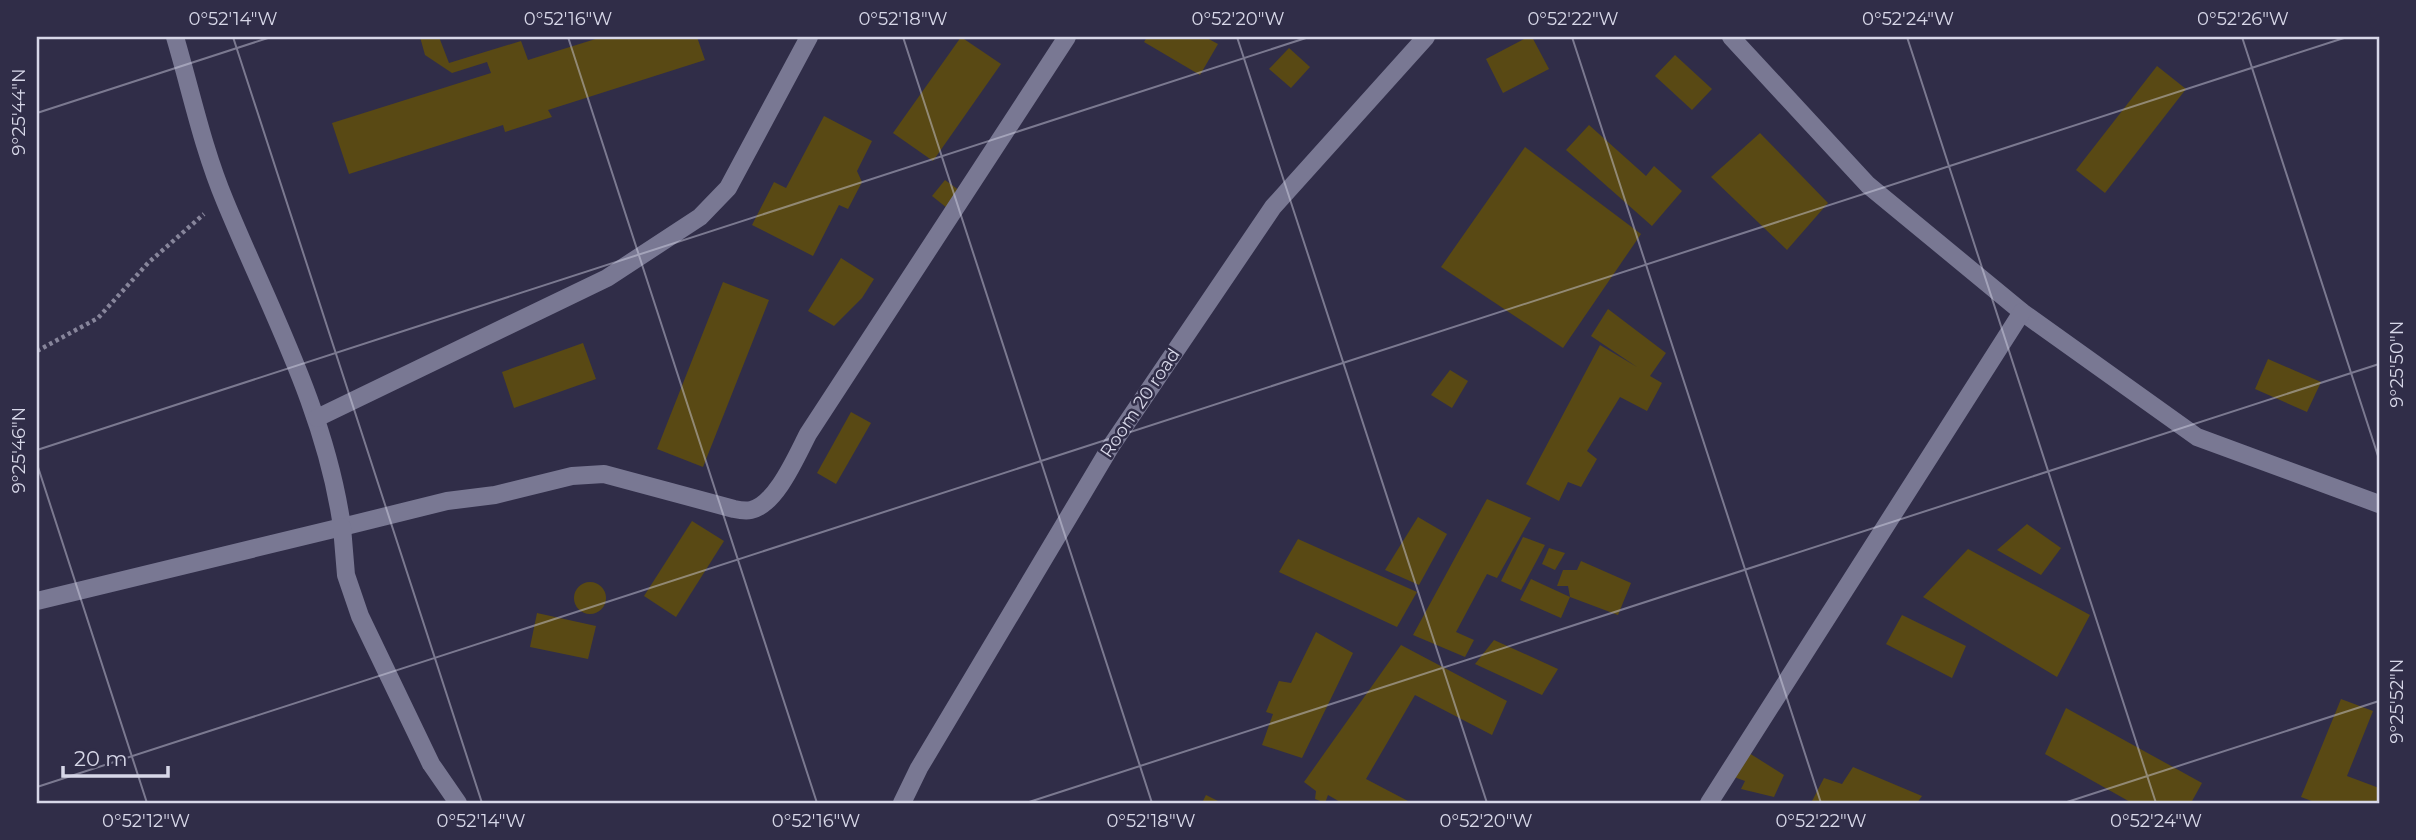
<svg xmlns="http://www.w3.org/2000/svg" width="2416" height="840" font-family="Montserrat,sans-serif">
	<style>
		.building { fill: #594914 }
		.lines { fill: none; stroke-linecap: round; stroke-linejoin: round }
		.path { stroke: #87859b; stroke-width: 4.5; stroke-dasharray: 3.5 3.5; stroke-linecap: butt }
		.minor { stroke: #797893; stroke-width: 18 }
		.ticks { fill: none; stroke: #d7d7e8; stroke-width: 2; stroke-opacity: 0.45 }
		.labels { text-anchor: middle; stroke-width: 5; stroke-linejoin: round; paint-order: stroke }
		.street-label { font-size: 18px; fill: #d7d7e8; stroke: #302d48 }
		.neatline { fill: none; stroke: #d7d7e8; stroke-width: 2.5 }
		.ticks-label { font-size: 18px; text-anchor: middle; fill: #d7d7e8 }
	</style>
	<rect width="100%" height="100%" fill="#302d48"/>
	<g class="building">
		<polygon points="420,37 439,37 449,63 521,41 528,60 602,37 697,37 705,60 548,110 552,117 505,132 503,125 349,174 332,123 491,73 487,62 452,73 425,55"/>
		<polygon points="961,37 1001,64 933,161 893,133"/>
		<polygon points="1147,37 1205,37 1218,44 1200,75 1144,42"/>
		<polygon points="1528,37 1532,37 1549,69 1503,93 1486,59"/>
		<polygon points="1289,48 1310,67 1291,88 1269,69"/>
		<polygon points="1675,55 1712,89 1692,110 1655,76"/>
		<polygon points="2157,66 2186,89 2105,193 2076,170"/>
		<polygon points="824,116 872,141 857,171 862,182 848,209 839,205 813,256 752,225 774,182 786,188"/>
		<polygon points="1589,125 1646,176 1654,166 1682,191 1652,226 1566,150"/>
		<polygon points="1760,133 1828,203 1787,250 1711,177"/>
		<polygon points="1525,147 1641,234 1563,348 1441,267"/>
		<polygon points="945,180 960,191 947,208 932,196"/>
		<polygon points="841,258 874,279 862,298 834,326 808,311"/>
		<polygon points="723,282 769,300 703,467 657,449"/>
		<polygon points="1608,309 1666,353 1650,376 1662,383 1647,411 1620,397 1587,451 1597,459 1581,487 1568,482 1559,501 1526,484 1600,345 1637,367 1591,336"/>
		<polygon points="583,343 596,379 514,408 502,372"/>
		<polygon points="2268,359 2321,382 2307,412 2255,389"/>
		<polygon points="1450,370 1468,381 1452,408 1431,395"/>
		<polygon points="851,412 871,423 836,484 817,473"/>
		<polygon points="1487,499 1531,518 1497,578 1487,574 1456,632 1474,640 1465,657 1413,635"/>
		<polygon points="1418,517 1447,534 1419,585 1385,570"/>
		<polygon points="692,521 724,541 676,617 644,596"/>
		<polygon points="2027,524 2061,548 2041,575 1997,550"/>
		<polygon points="1523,537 1545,545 1521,590 1501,581"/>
		<polygon points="1298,539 1417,592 1397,627 1279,572"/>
		<polygon points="1549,548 1565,553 1555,570 1542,564"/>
		<polygon points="1968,549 2090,615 2057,677 1923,597"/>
		<polygon points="1581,561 1631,583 1618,615 1570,597 1561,618 1520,600 1531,579 1570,597 1568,586 1557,586 1563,570 1577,570"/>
		<circle cx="590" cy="598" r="16"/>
		<polygon points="537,613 596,626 588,659 530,647"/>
		<polygon points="1902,615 1966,646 1952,678 1886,644"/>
		<polygon points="1316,632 1353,653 1302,758 1262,745 1273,714 1266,712 1279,681 1291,683"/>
		<polygon points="1494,640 1558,669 1542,695 1475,664"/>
		<polygon points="1401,645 1507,701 1492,735 1415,695 1366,779 1408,801 1406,803 1342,803 1328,795 1325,803 1315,799 1316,791 1304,782"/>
		<polygon points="2341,699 2373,711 2347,776 2379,788 2379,803 2317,803 2301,797"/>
		<polygon points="2066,708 2202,783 2191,803 2132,803 2045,754"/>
		<polygon points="1749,753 1784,775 1774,797 1741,789 1745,781 1734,777"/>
		<polygon points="1853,767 1922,796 1917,803 1811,803 1824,778 1842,784"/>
		<polygon points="1206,795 1222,803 1202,803"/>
	</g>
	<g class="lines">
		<polyline class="path" points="37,351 98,318 148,263 204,214"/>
		<g class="minor">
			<path d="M175 37C191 91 203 149 225 201 269 308 326 411 342 527L447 501 495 495 572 476 604 474 734 509C739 510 746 511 751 510 776 505 797 455 808 434L1067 37"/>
			<polyline points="1731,37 1868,185 2022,312 2197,437 2379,504"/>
			<polyline points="317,418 607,278 700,217 728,188 809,37"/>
			<polyline points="37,601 342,527 346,575 360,616 431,764 458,803"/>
			<polyline points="902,803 919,768 1111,446 1273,207 1426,37"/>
			<polyline points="1709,803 2022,312"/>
		</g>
	</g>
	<path class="ticks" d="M233 37 482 803M568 37 817 803M903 37 1152 803M1237 37 1487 803M1572 37 1821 803M1907 37 2156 803M2242 37 2379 459M37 113 271 37M37 450 1309 37M37 464 147 803M37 787 2347 37M1026 803 2379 364M2064 803 2379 701"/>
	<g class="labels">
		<g class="street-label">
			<text transform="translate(1140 403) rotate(-56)" y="6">Room 20 road</text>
		</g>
	</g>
	<rect width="2416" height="840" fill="none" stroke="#302d48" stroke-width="77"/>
	<path d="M63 766v10h105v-10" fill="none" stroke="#d7d7e8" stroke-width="3.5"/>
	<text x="74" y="766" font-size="21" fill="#d7d7e8" stroke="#302d48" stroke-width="5" paint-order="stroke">20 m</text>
	<rect x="38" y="38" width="2340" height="764" class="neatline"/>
	<g class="ticks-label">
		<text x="233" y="25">0°52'14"W</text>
		<text x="568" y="25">0°52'16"W</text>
		<text x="903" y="25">0°52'18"W</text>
		<text x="1238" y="25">0°52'20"W</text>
		<text x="1573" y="25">0°52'22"W</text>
		<text x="1908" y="25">0°52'24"W</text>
		<text x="2243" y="25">0°52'26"W</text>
		<text transform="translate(19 112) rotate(-90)" y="6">9°25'44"N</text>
		<text transform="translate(2397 364) rotate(-90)" y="6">9°25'50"N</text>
		<text transform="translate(19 450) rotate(-90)" y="6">9°25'46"N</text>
		<text transform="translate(2397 701) rotate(-90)" y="6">9°25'52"N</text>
		<text x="146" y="827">0°52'12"W</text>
		<text x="481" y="827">0°52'14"W</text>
		<text x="816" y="827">0°52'16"W</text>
		<text x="1151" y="827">0°52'18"W</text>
		<text x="1486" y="827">0°52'20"W</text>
		<text x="1821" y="827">0°52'22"W</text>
		<text x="2156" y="827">0°52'24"W</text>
	</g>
</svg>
